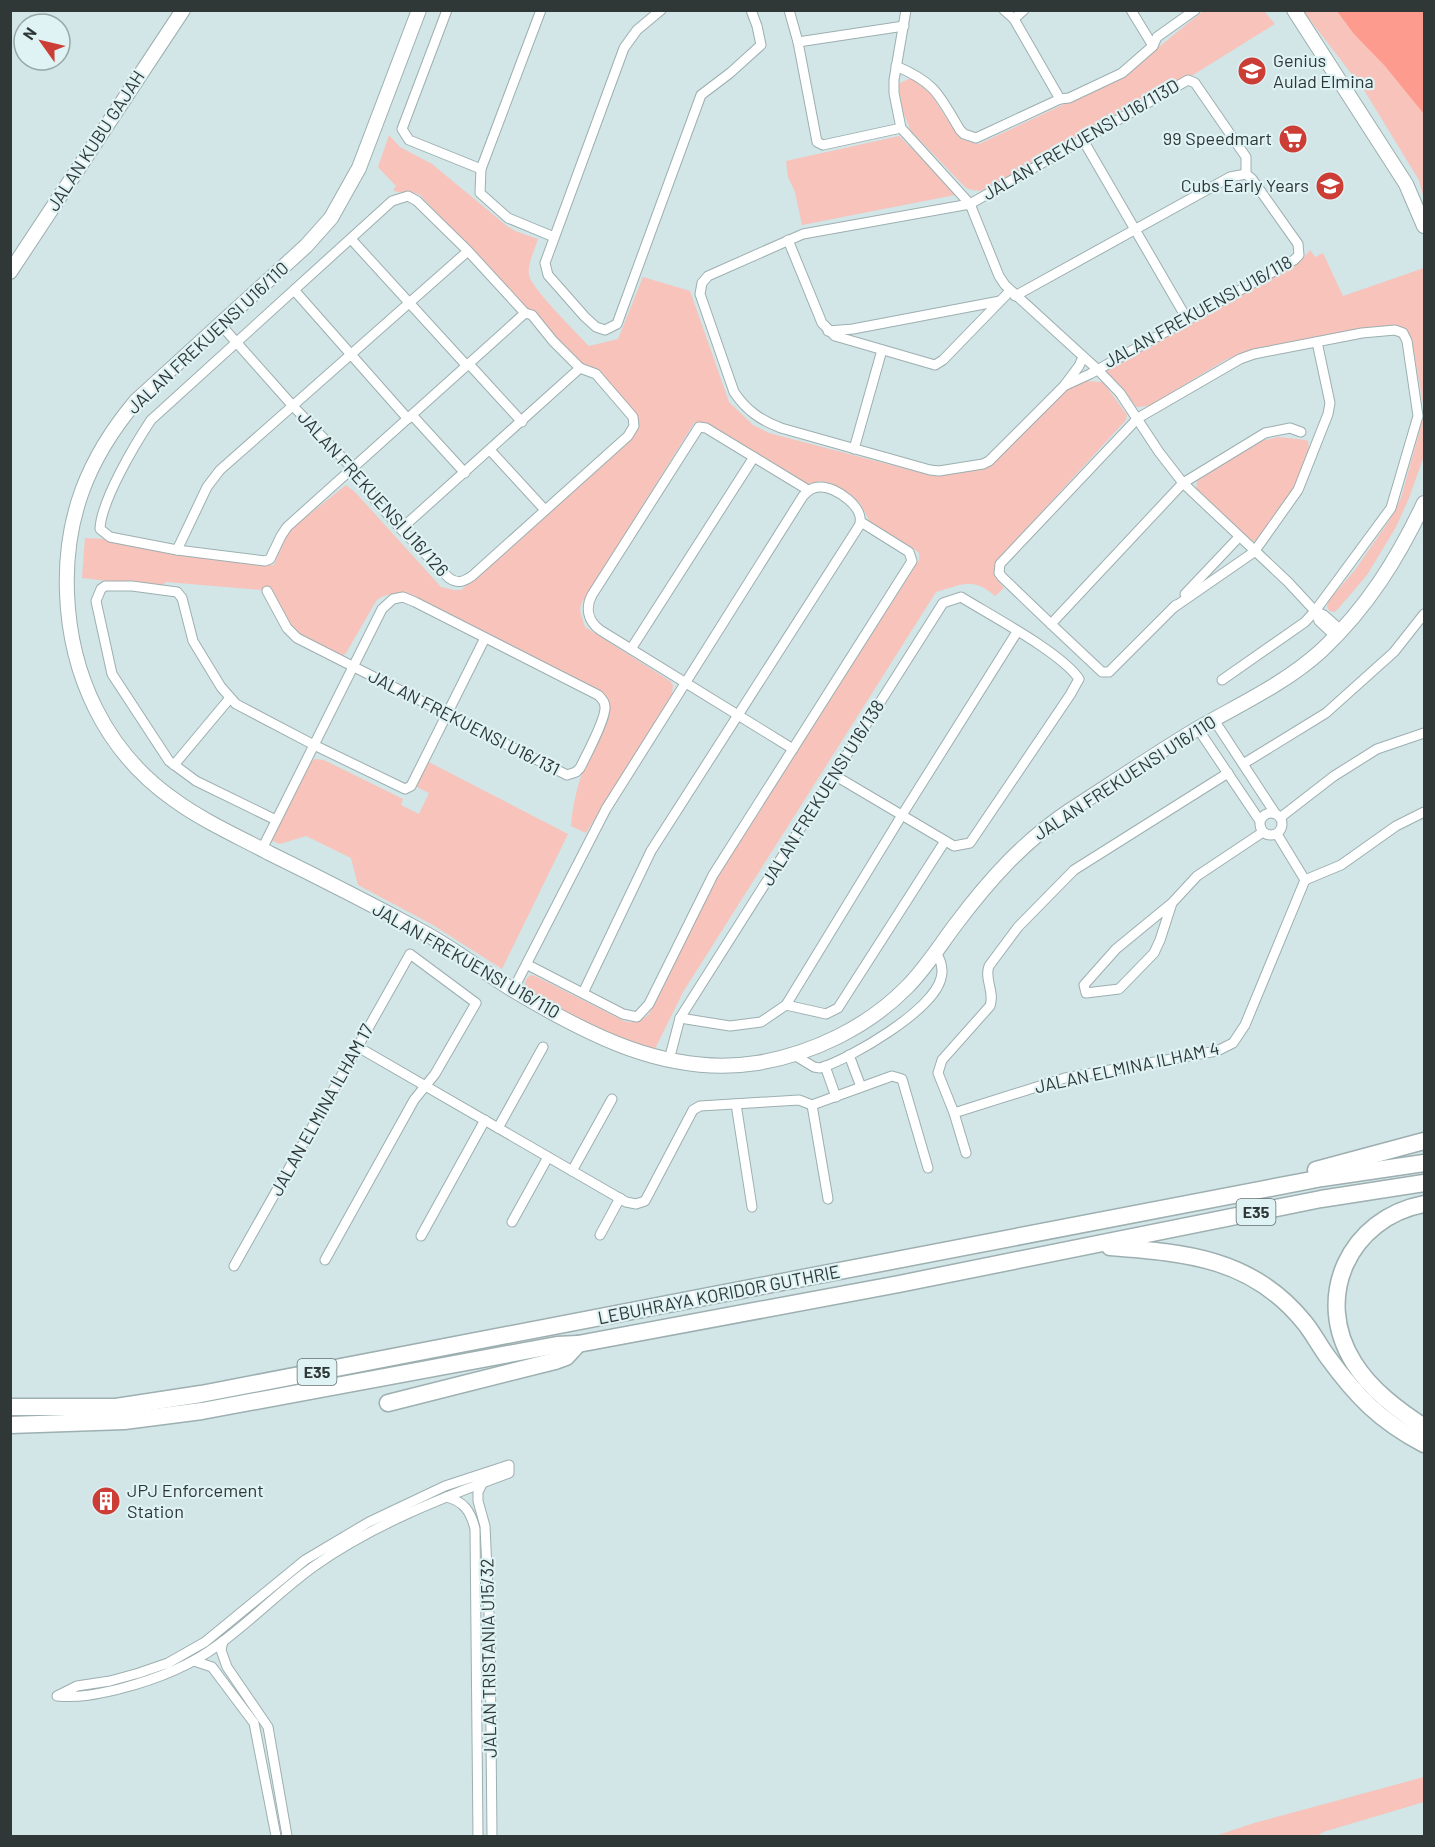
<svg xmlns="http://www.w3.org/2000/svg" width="1435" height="1847" font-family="Barlow,sans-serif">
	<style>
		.green { fill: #f7c3bb }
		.water { fill: #fc9b8e }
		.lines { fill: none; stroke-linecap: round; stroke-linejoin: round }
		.street-casing { stroke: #9dafb0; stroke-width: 11 }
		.secondary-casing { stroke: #9dafb0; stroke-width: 16 }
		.highway-casing { stroke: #9dafb0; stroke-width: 19 }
		.street { stroke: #fff; stroke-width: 9 }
		.secondary { stroke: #fff; stroke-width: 14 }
		.highway { stroke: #fff; stroke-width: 16 }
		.labels { text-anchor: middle; stroke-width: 4.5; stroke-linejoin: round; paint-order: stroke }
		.shield { fill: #dff2f4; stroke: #646f70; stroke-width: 1.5 }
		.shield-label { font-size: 16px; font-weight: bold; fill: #2f3737 }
		.poi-label { font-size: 18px; fill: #2f3737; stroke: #dff2f4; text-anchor: start }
		.street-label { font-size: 18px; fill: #2f3737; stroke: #dff2f4 }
	</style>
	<rect width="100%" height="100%" fill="#d2e5e7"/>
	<g class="green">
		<polygon points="1203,11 1264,11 1275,24 1193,75 981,191 972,190 966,188 911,131 903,112 899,87 900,83 911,78 931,94 958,136 963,140 979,144 1122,77"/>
		<polygon points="1303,11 1424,11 1424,199 1419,180 1364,90"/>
		<path d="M389 135 400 147 432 164 507 226 515 231 538 239C535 249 527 264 529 275 531 288 577 333 589 346L618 339 643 277 690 291 729 402 753 425 769 433 933 476 992 464 1064 392 1084 381 1103 382 1127 415 1126 420 1002 555C994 568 993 576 1004 588L995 596C972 576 962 585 936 592L683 992 654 1051 605 1034 527 992C524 985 524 979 531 975L535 976 624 1021C634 1024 641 1021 649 1014L711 888 728 860 919 560V553L913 548 870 522 860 503 827 482 819 481 808 484 802 482 704 422 694 423 581 604 580 611 585 627 670 681 673 685 672 694 586 833 571 826C574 786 589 753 605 717L599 696 401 595C391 594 384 594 376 601L346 653 342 657 297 640 263 590 166 582 160 587 82 578 85 538 107 539 184 556 274 565 286 535 292 528 346 485 355 492 441 587 454 590H461L632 439 635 430 636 421 601 375 580 368 420 195C410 190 400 195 393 190L396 186 378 167Z"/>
		<polygon points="899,136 948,184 955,192 955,195 802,225 795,192 788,177 786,161"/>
		<polygon points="1310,250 1315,257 1323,253 1343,296 1424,268 1424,409 1411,336 1402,328 1354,332 1244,353 1227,359 1149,406 1136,407 1121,386 1107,373 1107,368 1302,260"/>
		<polygon points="1424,415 1424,456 1409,498 1396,527 1367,575 1337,610 1334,612 1329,611 1327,606 1329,600 1355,570 1389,521 1401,498"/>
		<path d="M1278 437C1286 438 1303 439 1308 441 1314 468 1275 516 1259 539L1256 541H1251L1196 491 1197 481 1257 442Z"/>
		<polygon points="315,759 324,760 403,799 401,805 419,814 429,793 411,784 423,759 568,834 502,969 433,925 358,885 351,858 306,836 280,844 270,840 310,762"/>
		<polygon points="1424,1777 1424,1802 1323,1832 1317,1836 1215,1836 1251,1824"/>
	</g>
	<polygon class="water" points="1337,11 1424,11 1424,114 1385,66 1354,34"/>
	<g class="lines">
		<g class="street-casing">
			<g id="street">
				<polyline points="447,10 402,129 409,140 481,169 480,193 508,218 554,237"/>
				<polyline points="661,10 637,30 624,48 545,263 548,275 585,317 596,327 605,330 617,324 701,95 730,73 761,45 757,26 751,10"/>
				<polyline points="789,10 798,42 817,142 823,145 901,128"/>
				<polyline points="906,10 894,80 894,93 901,128 970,204 999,276 1005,285 1097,369 1120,393 1159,452 1183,483 1288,582 1315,611 1319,621 1335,636"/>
				<polyline points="1004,10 1014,19 1060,99"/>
				<polyline points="1131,10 1153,46"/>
				<polyline points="1014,19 1024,10"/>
				<polyline points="798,42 904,26"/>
				<path d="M896 66C936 83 939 95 960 130L964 134 976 138 1060 99 1069 98 1122 73 1153 46 1157 37 1195 10"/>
				<polyline points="1083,140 1187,319"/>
				<polyline points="481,169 541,10"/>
				<polyline points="351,239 467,366"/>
				<polyline points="788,240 822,323 835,336 935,365 943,360 1010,291"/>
				<path d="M468 251 220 470 207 487 177 550 110 537 100 529C101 501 135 444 151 420L392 201 408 196 417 201 468 251 525 313"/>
				<polyline points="294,290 408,419"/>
				<polyline points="1015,296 1230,177 1246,174 1252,179 1298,244 1299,255 1294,260 1090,374 1066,385"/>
				<polyline points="828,331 853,329 1000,301"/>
				<path d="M1083 357 1079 366 1064 386 989 461 983 464 939 471 930 470 781 428C760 420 746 410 734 392L700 294 702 283 708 276 803 234 970 204 1188 80 1195 83 1246 157V174"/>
				<polyline points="469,364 522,422"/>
				<polyline points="412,415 465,473"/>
				<polyline points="854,449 882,350"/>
				<polyline points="490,450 545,510"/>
				<polyline points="401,529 580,368"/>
				<path d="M177 550 265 561 270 559 281 536 287 527C366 456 446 385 525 313L532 315 553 341 580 368 596 374 633 417 634 426 628 436 472 576C463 582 458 584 449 578L401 529 376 501 352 468 292 405 221 325"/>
				<polyline points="1185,594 1239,537"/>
				<polyline points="1173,608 1254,552 1298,490 1328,414 1330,403 1317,342"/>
				<polyline points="1315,611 1324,615 1341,630"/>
				<polyline points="1051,624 1102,672 1109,672 1176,605"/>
				<polyline points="631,649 754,457"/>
				<polyline points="1222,680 1305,622 1315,611 1391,508 1418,416 1407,341 1403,333 1395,330 1362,333 1254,354 1240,359 1138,418 1000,564 999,573 1002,577 1051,624 1183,483 1265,433 1290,428 1301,432"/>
				<polyline points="1214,720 1275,813"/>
				<polyline points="1198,729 1260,821"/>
				<path d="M793 749 600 630C588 621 585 608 592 595L699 427 706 428 808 490"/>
				<polyline points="1243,764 1326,713 1394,652 1424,614"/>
				<polyline points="174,765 230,698"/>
				<circle cx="1271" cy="824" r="11"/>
				<polyline points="1281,817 1334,776 1377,749 1424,733"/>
				<polyline points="276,820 196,781 169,761 112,674 96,601 101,589 105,586 132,586 177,592 182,598 193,641 221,687 236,704 314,745 405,789 411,786 485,638"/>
				<polyline points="1277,834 1305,880"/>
				<path d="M262 849 382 609 393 599 403 597 415 602 598 695C601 698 605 701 605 707 606 719 586 756 580 768L576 772 567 775 297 638 287 628 267 591"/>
				<polyline points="1305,880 1341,865 1396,826 1424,812"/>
				<polyline points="1172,903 1160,940 1154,953 1119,989 1086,993 1084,985 1116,949 1172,903 1197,876 1263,832"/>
				<polyline points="528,965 623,1014 637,1017 649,1004 713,875 912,561 909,552 861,522"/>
				<path d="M513 990 606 809 803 496C808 491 812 487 820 487 835 486 867 508 859 526L651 851 583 993"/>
				<polyline points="786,1005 902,815 1017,632"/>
				<polyline points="680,1018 730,1026 761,1022 786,1005 826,1014 838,1008 945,841"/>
				<polyline points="358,1047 626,1202 636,1204 645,1201 693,1110 700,1106 799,1100 812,1105 892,1076 902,1079 928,1168"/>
				<path d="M794 1055 814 1067 820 1068C850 1059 934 1010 941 978 944 968 941 960 935 951"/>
				<polyline points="849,1055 861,1087"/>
				<path d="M669 1060 680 1018 943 603 961 597C990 615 1062 653 1079 679L1070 695 970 843 954 846 834 775"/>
				<polyline points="825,1066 836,1097"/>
				<polyline points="736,1104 752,1207"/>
				<polyline points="812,1105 828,1199"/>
				<polyline points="954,1113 1065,1078 1217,1051 1233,1043 1245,1025 1305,880"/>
				<polyline points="498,1128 543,1047"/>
				<path d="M966 1153 954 1113 938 1073 942 1060 990 1006C995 992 984 979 989 966L1018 927 1074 870 1228 773"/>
				<polyline points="572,1171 612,1099"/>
				<polyline points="512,1222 548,1157"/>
				<polyline points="600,1235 620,1198"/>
				<polyline points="421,1236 485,1120"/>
				<polyline points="234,1266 410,954 476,1003 435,1074 414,1100 325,1260"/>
				<path d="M509 1465V1473C441 1498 372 1525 313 1567 280 1591 251 1621 218 1645 189 1667 154 1680 119 1689 97 1694 80 1698 57 1696L77 1686 110 1681 139 1673 168 1663 205 1642 305 1560 369 1522 445 1486Z"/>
				<polyline points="483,1482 478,1492 478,1501 485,1526 490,1635 492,1836"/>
				<path d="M446 1497C464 1501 471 1512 475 1529L478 1836"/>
				<polyline points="223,1641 221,1650 227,1667 268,1727 287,1836"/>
				<polyline points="194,1661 212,1667 254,1723 276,1836"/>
			</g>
		</g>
		<g class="secondary-casing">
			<g id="secondary">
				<path d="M419 10 359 168 331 218 306 246 136 401C88 458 64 518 67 593 70 675 105 751 173 799 203 821 237 836 269 853 320 878 371 904 421 931 453 948 482 971 513 990 588 1035 668 1077 757 1063 812 1054 868 1027 907 987 926 968 940 945 956 924 989 880 1023 842 1069 811 1111 784 1152 756 1195 730 1238 705 1285 684 1322 650 1367 608 1398 558 1424 503"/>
				<polyline points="1294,10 1406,184 1424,226"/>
				<polyline points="10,272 183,10"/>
			</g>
		</g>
		<g class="highway-casing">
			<g id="highway">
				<polyline points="1316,1170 1424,1141"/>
				<path d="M1424 1204C1350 1218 1312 1297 1354 1363 1371 1390 1398 1410 1424 1427"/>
				<path d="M1110 1247C1187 1253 1252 1258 1304 1322 1313 1333 1319 1345 1327 1356 1356 1396 1380 1421 1424 1444"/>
				<polyline points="388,1403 555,1361 566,1357 578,1344"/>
				<polyline points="10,1407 116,1407 201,1394 1322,1178 1424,1163"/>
				<polyline points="10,1425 124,1421 202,1411 557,1345 578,1344 899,1284 1321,1199 1424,1183"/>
			</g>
		</g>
		<use href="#street" class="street"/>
		<use href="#secondary" class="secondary"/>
		<use href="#highway" class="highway"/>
	</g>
	<defs>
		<g id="school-disc" transform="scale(1.5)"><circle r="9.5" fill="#cc3e35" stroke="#dff2f4"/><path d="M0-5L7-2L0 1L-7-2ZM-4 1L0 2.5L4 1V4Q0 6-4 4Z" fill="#fff"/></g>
		<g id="supermarket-disc" transform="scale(1.5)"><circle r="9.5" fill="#cc3e35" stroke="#dff2f4"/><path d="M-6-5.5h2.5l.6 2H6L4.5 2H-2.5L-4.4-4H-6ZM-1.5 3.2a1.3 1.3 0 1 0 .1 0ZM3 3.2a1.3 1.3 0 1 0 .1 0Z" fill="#fff"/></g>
		<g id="building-disc" transform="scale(1.5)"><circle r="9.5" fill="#cc3e35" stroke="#dff2f4"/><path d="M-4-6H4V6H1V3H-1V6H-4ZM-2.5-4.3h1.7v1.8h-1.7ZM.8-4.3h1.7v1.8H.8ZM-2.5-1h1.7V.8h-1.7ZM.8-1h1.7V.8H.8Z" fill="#fff"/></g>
	</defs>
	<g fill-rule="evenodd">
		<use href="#school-disc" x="1252" y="71"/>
		<use href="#supermarket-disc" x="1293" y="139"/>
		<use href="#school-disc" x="1330" y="186"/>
		<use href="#building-disc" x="106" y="1501"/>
	</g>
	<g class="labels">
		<g class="shield">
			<rect x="1236.5" y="1199" width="39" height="26" rx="4.5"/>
			<rect x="297.5" y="1359" width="39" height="26" rx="4.5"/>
		</g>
		<g class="shield-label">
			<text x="1256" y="1218">E35</text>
			<text x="317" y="1378">E35</text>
		</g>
		<g class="poi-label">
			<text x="1273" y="67">Genius<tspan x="1273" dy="21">Aulad Elmina</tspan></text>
			<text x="1272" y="145" text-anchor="end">99 Speedmart</text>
			<text x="1309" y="192" text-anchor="end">Cubs Early Years</text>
			<text x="127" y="1497">JPJ Enforcement<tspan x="127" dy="21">Station</tspan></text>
		</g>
		<g class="street-label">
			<text transform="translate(1081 140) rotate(-30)" y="6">JALAN FREKUENSI U16/113D</text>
			<text transform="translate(96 141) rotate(-57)" y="6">JALAN KUBU GAJAH</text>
			<text transform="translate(1198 312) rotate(-29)" y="6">JALAN FREKUENSI U16/118</text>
			<text transform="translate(208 338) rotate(-43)" y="6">JALAN FREKUENSI U16/110</text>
			<text transform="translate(373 494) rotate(48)" y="6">JALAN FREKUENSI U16/126</text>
			<text transform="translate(464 723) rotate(27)" y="6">JALAN FREKUENSI U16/131</text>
			<text transform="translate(1125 778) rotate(-33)" y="6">JALAN FREKUENSI U16/110</text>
			<text transform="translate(823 793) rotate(-58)" y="6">JALAN FREKUENSI U16/138</text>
			<text transform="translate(466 961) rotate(30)" y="6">JALAN FREKUENSI U16/110</text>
			<text transform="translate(1127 1068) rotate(-12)" y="6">JALAN ELMINA ILHAM 4</text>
			<text transform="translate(322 1110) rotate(-61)" y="6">JALAN ELMINA ILHAM 17</text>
			<text transform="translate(719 1295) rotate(-11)" y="6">LEBUHRAYA KORIDOR GUTHRIE</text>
			<text transform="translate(489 1658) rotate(-91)" y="6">JALAN TRISTANIA U15/32</text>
		</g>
	</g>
	<rect width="1435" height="1847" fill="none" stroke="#2f3737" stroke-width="24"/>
	<g transform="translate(42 42) rotate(304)"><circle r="28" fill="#dff2f4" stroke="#99a7a8" stroke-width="1.5"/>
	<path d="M0-4.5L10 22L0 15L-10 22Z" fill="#cc3e35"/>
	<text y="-9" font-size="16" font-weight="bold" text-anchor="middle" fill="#2f3737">N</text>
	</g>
</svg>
